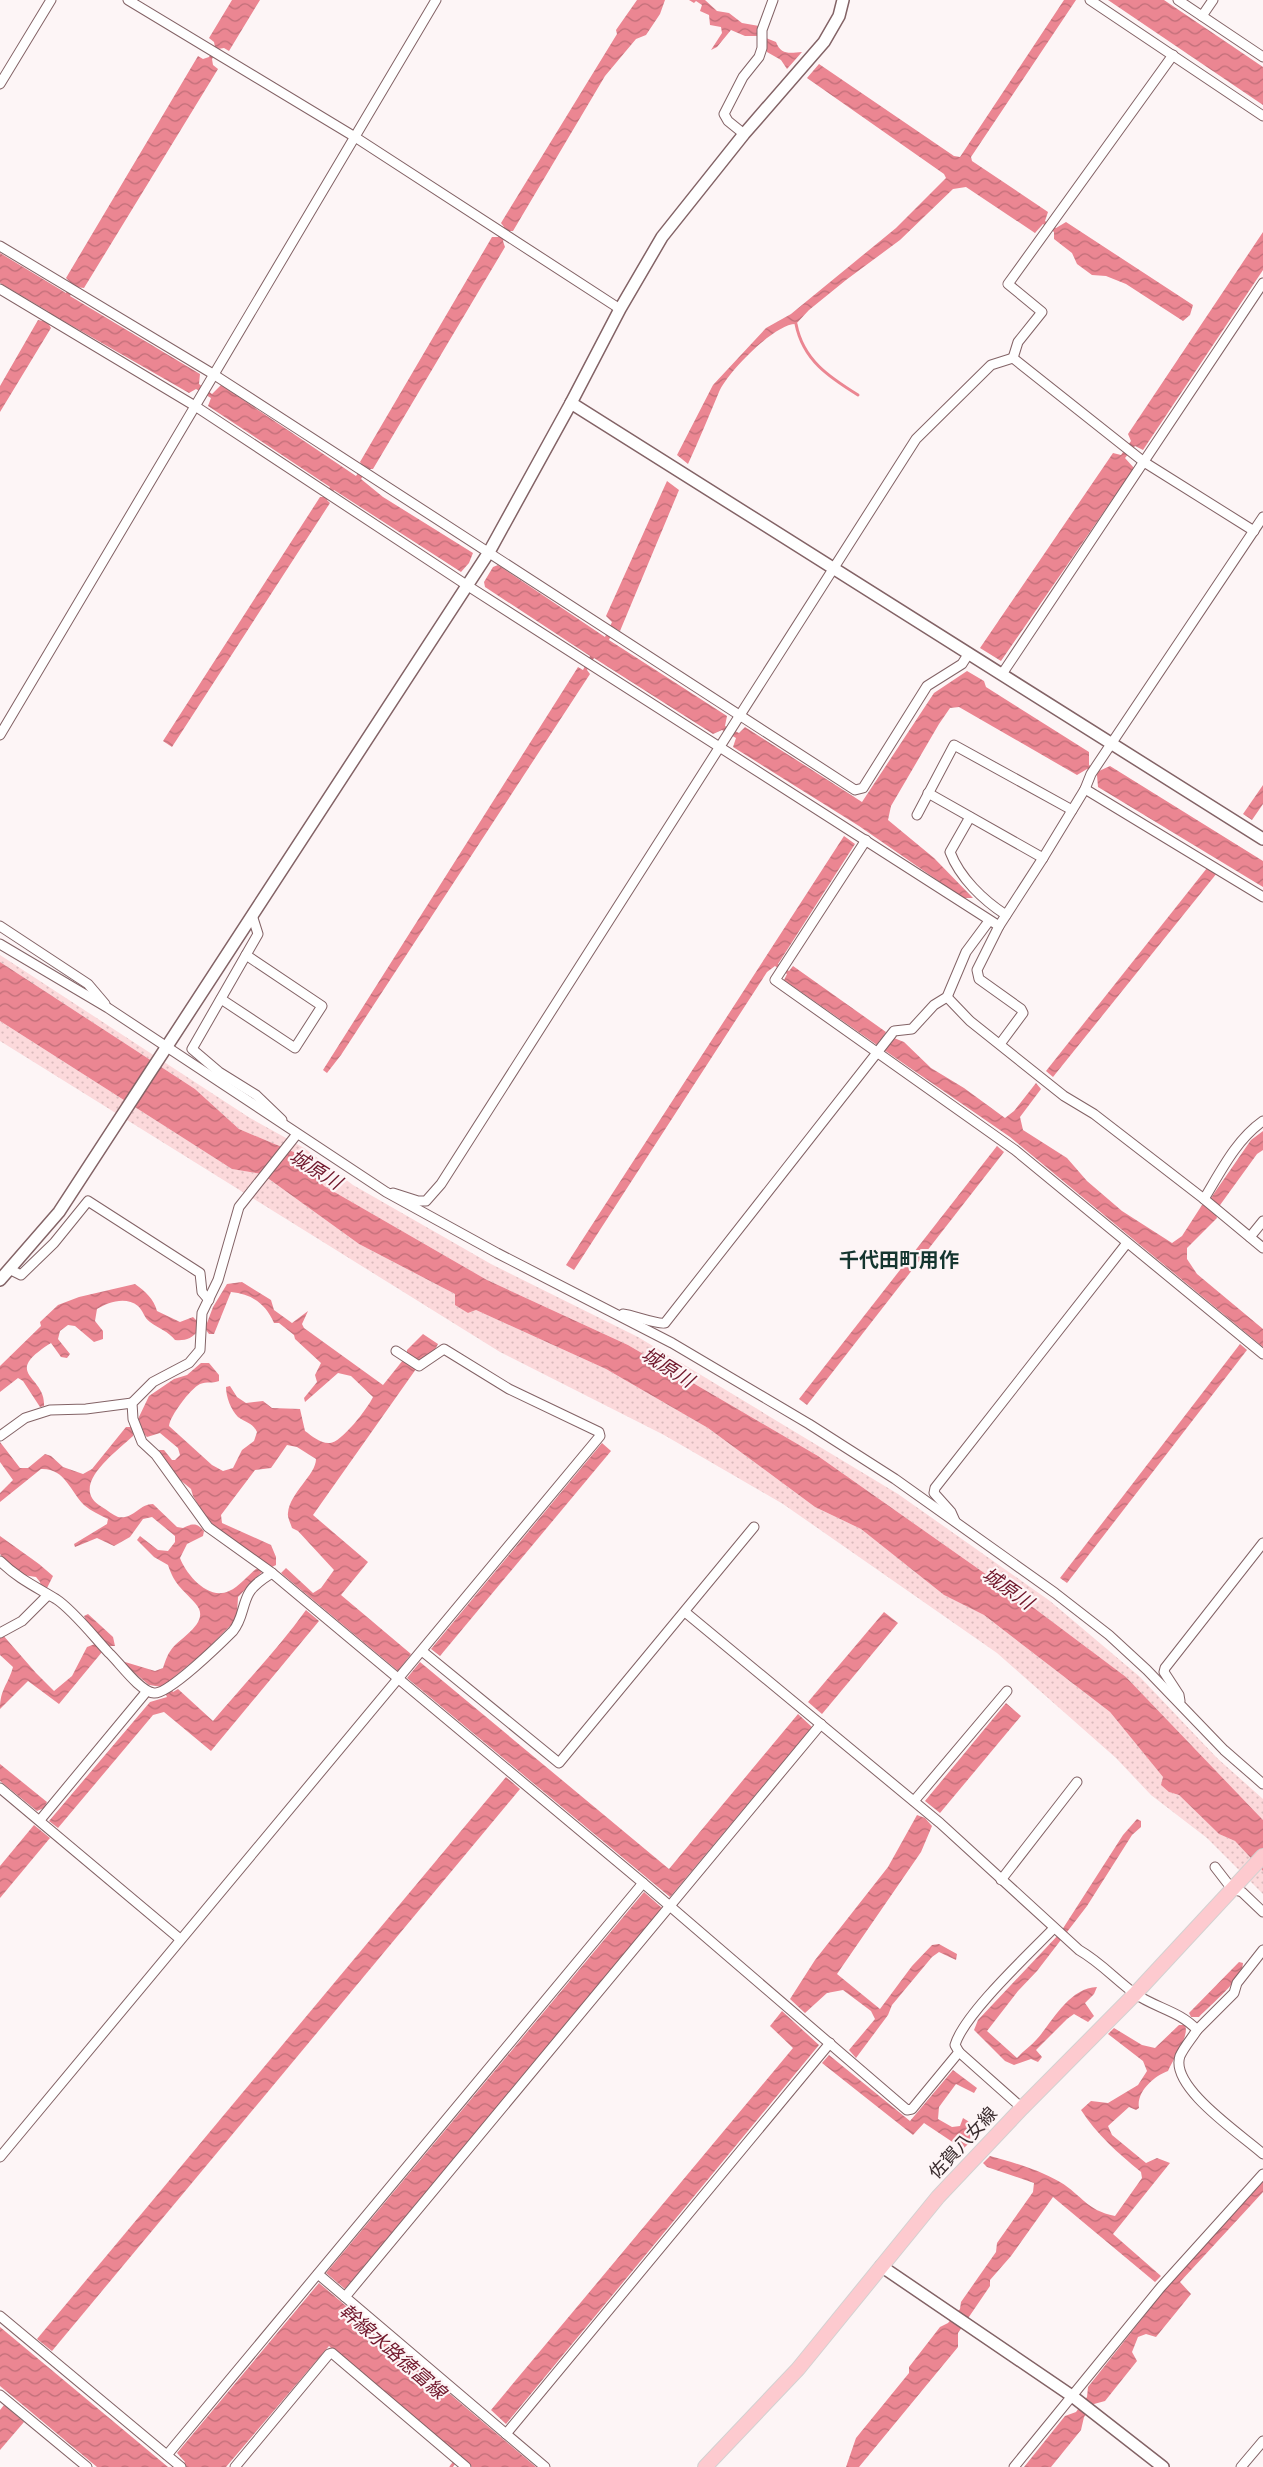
<svg xmlns="http://www.w3.org/2000/svg" width="1263" height="2467" font-family="'Libre Baskerville','Noto Sans JP',serif">
	<style>
		.grass { fill: url(#grass-dots) }
		.water { fill: url(#water-waves) }
		.lines { fill: none; stroke-linecap: round; stroke-linejoin: round }
		.stream { stroke: #eb8692; stroke-width: 3 }
		.minor-casing { stroke: #836366; stroke-width: 11 }
		.tertiary-casing { stroke: #836366; stroke-width: 14 }
		.primary-casing { stroke: #d4d1d1; stroke-width: 16 }
		.minor { stroke: #fff; stroke-width: 9 }
		.tertiary { stroke: #fff; stroke-width: 11 }
		.primary { stroke: #fdcacf; stroke-width: 14 }
		.labels { text-anchor: middle; stroke-width: 4.5; stroke-linejoin: round; paint-order: stroke }
		.street-label { font-size: 18px; fill: #3a2c2e; stroke: #fdf5f6 }
		.water-label { font-size: 19px; font-style: italic; fill: #70172b; stroke: #fdf5f6 }
		.quarter-label { font-size: 20px; font-weight: bold; fill: #14352f; stroke: #fdf5f6 }
	</style>
	<defs>
		<pattern id="grass-dots" width="8" height="8" patternUnits="userSpaceOnUse" patternTransform="scale(1.25)"><rect width="8" height="8" fill="#fcd9db"/><path d="M2 2h.1M6 6h.1" fill="none" stroke="#d9babc" stroke-width="1.8" stroke-linecap="round"/></pattern>
		<pattern id="water-waves" width="16" height="10" patternUnits="userSpaceOnUse" patternTransform="scale(1.25)"><rect width="16" height="10" fill="#eb8692"/><path d="M0 5q4-4 8 0t8 0" fill="none" stroke="#bf6e78"/></pattern>
	</defs>
	<rect width="100%" height="100%" fill="#fdf5f6"/>
	<g class="grass">
		<polygon points="0,955 250,1118 304,1148 353,1185 491,1264 638,1337 898,1494 1050,1601 1140,1677 1217,1758 1263,1799 1263,1820 1126,1677 1034,1608 818,1456 628,1345 487,1280 324,1186 296,1153 239,1129 195,1089 0,962"/>
		<polygon points="0,1021 232,1169 262,1174 359,1244 455,1294 468,1313 476,1310 606,1369 708,1428 815,1507 861,1529 944,1595 984,1615 1110,1712 1163,1777 1169,1792 1179,1795 1219,1834 1235,1841 1263,1871 1263,1894 1207,1838 1151,1795 1116,1758 997,1653 783,1504 664,1435 500,1352 0,1041"/>
	</g>
	<g class="water">
		<polygon points="232,0 260,0 229,51 224,48 218,49 212,59 213,65 218,69 84,288 76,287 70,296 200,374 199,384 212,394 221,385 356,476 363,466 360,462 492,237 498,237 504,227 501,223 617,34 616,30 637,0 665,0 660,14 646,35 636,39 605,76 513,231 508,231 503,241 505,247 373,469 367,469 361,479 383,497 473,553 469,563 461,572 334,490 327,500 330,503 172,747 163,741 320,497 323,497 330,487 208,406 211,398 196,389 189,393 53,315 48,323 51,328 0,412 0,386 38,320 43,321 49,312 0,283 0,253 66,293 71,283 66,278 198,56 203,59 209,57 215,47 214,42 209,38"/>
		<path d="M689 0H705L717 11 729 13 742 23 759 26 766 38 776 42C781 55 789 53 802 52L787 69 781 60 767 52 763 40 757 36H745L731 30 717 47 711 50 722 33 721 27 710 25 709 15 700 11 702 5 696 1 694 3Z"/>
		<path d="M1064 0H1076L971 157 972 161 1048 212 1045 221 1056 228 1066 222 1193 305 1190 315 1183 321 1126 284 1106 276 1092 275 1077 264 1072 253 1054 239V232L1043 224 1035 233 966 187 953 189 900 240 846 280 809 310 796 324C775 323 727 373 719 392 709 416 699 440 688 464L677 455 713 385 766 328 791 314 896 228 946 178 944 174 807 78 819 64 954 156 960 157Z"/>
		<polygon points="1108,0 1164,0 1263,67 1263,105"/>
		<polygon points="1263,232 1263,270 1143,450 1135,446 1125,458 1134,468 1001,661 980,648 1113,453 1121,455 1131,441 1128,434"/>
		<polygon points="667,481 679,490 620,631 614,628 609,640 727,716 725,726 739,733 745,727 862,802 934,693 967,671 984,681 986,687 1089,752 1089,765 1099,771 1110,766 1263,861 1263,887 1098,787 1097,775 1087,769 1077,775 959,707 950,708 939,724 891,806 888,820 934,858 973,898 963,898 859,826 733,747 736,738 722,730 713,734 594,658 587,670 590,674 341,1055 327,1073 323,1070 578,667 583,670 590,656 485,587 484,582 493,567 498,565 605,637 612,622 606,616"/>
		<polygon points="1263,785 1263,804 1252,820 1243,814"/>
		<polygon points="844,836 855,844 778,964 789,971 793,966 886,1032 883,1037 891,1043 894,1038 904,1042 931,1068 964,1088 1005,1118 1014,1111 1036,1083 1041,1089 1020,1117 1023,1130 1067,1158 1087,1181 1122,1211 1172,1243 1182,1236 1202,1205 1206,1205 1251,1140 1263,1131 1263,1150 1257,1154 1215,1212 1217,1218 1187,1248 1187,1259 1197,1274 1263,1329 1263,1347 1010,1137 884,1050 888,1045 880,1040 877,1045 784,980 787,974 775,966 767,972 574,1270 566,1265"/>
		<polygon points="1207,868 1217,873 1053,1077 1046,1071"/>
		<polygon points="0,962 195,1089 239,1129 296,1153 324,1186 487,1280 628,1345 818,1456 1034,1608 1126,1677 1263,1820 1263,1871 1235,1841 1219,1834 1179,1795 1169,1792 1161,1785 1163,1777 1110,1712 984,1615 944,1595 861,1529 815,1507 708,1428 606,1369 476,1310 468,1313 455,1305 455,1294 359,1244 262,1174 232,1169 0,1021"/>
		<polygon points="997,1146 1004,1152 807,1405 799,1399"/>
		<path d="M242 1282 271 1300 274 1310 292 1323 308 1311 302 1324 304 1328 383 1385 407 1355V1350L423 1334 438 1344C434 1355 420 1357 416 1369L313 1515 368 1562 341 1595 411 1654 398 1671 281 1573 286 1568 313 1593 321 1588 334 1570 298 1531 292 1528C291 1524 287 1517 288 1513 290 1492 316 1475 316 1459L297 1447 287 1445 271 1468 255 1470 221 1515 222 1523 271 1545 276 1557V1565L272 1567 209 1523 193 1496 191 1489 179 1479 160 1454 159 1450H164L172 1460H175L180 1455 178 1448 160 1433 147 1437 141 1431 138 1419 149 1396 174 1379 187 1375 201 1363H209L219 1375V1381C212 1384 207 1381 200 1384 190 1389 170 1416 169 1426L212 1465 223 1471 233 1468 242 1450 254 1441 257 1432C252 1422 246 1423 238 1417 231 1410 226 1397 226 1387L230 1386 237 1397 246 1403 263 1401 272 1408 300 1409 305 1431C312 1436 321 1444 330 1443 341 1443 368 1408 373 1397L351 1376 338 1373 305 1402 304 1398 317 1382 315 1375 321 1363 295 1339 294 1335 279 1323H274C266 1304 252 1294 231 1292L214 1334H209L206 1330H198C193 1339 184 1341 175 1340 169 1332 158 1328 150 1322 144 1318 143 1310 138 1306 126 1296 108 1302 97 1309L95 1321 103 1331V1339L94 1342 75 1326 68 1325 60 1331 58 1339 70 1354 67 1358 61 1357 51 1343C0 1375 46 1375 44 1406L40 1407 23 1381 18 1378 0 1392V1366L41 1326 40 1322 58 1305 79 1297 135 1284C145 1291 154 1299 157 1311L180 1322 193 1317 198 1322 207 1323 213 1307 227 1284Z"/>
		<polygon points="1240,1344 1247,1350 1067,1583 1060,1578"/>
		<path d="M126 1427H131L134 1431 133 1436C116 1452 67 1487 102 1507 107 1510 113 1515 118 1517 133 1520 139 1504 153 1504L177 1527 183 1528C193 1523 197 1523 204 1531L203 1536 187 1544 180 1558C186 1574 208 1601 229 1591 239 1587 248 1575 256 1569H261L262 1572 238 1597 237 1615 231 1625 203 1653 168 1682 173 1692 178 1689 213 1721C244 1684 278 1649 306 1610L319 1621 211 1751 164 1712 153 1715 58 1828 49 1821 150 1702 167 1697 162 1687 149 1685 124 1664 125 1662 155 1671 163 1668C165 1662 167 1655 171 1650 179 1638 213 1622 195 1603 182 1588 175 1586 168 1565L154 1557 137 1540 140 1536 158 1550 168 1551 175 1542V1536L152 1517 143 1519 130 1537 114 1546 97 1538 75 1547 74 1544 107 1524 108 1519C100 1515 91 1511 84 1505 70 1491 65 1468 41 1469L0 1502V1493L13 1480 0 1462V1442L20 1468H28L45 1454 51 1456 63 1467 83 1474 92 1469Z"/>
		<polygon points="602,1443 611,1451 440,1656 431,1649"/>
		<polygon points="0,1536 39,1564 53,1576 46,1590 41,1587 40,1582 36,1577 23,1575 6,1562 0,1554"/>
		<polygon points="884,1612 898,1623 822,1714 808,1702"/>
		<polygon points="88,1614 113,1637 115,1646 109,1646 90,1630 84,1616"/>
		<path d="M2 1634 36 1673 54 1691 72 1676 87 1647 95 1644 102 1652 59 1704 28 1681 0 1709C0 1689 8 1685 13 1667L0 1655V1636Z"/>
		<polygon points="420,1662 669,1869 798,1714 812,1727 670,1897 407,1678"/>
		<polygon points="1006,1703 1021,1716 940,1813 925,1801"/>
		<polygon points="0,1764 47,1802 44,1808 37,1811 0,1781"/>
		<polygon points="506,1777 520,1789 52,2351 37,2339"/>
		<polygon points="917,1815 925,1818 932,1826 921,1852 837,1974 880,2009 912,1966 932,1945 939,1944 957,1954 956,1960 939,1952 932,1957 892,2005 888,2015 856,2058 849,2050 875,2019 871,2011 843,1990 827,1993 805,2013 790,1999 815,1960 888,1867"/>
		<path d="M1137 1819 1141 1821V1827L1132 1835 1087 1906 1037 1971 1018 1991 987 2031 1017 2058C1023 2051 1031 2046 1037 2039 1053 2021 1069 1988 1097 1987L1094 1994 1085 2003 1094 2016 1088 2022 1074 2014 1067 2019 1036 2050 1042 2057 1038 2062 1031 2059 1014 2065 1005 2061 974 2030 978 2020 1060 1933 1123 1835Z"/>
		<polygon points="34,1825 50,1838 0,1898 0,1866"/>
		<polygon points="644,1892 662,1908 345,2289 326,2273"/>
		<path d="M1239 1962 1243 1963C1243 1979 1210 2005 1199 2017H1191L1189 2013Z"/>
		<polygon points="782,2011 819,2045 506,2424 491,2410 793,2048 770,2026"/>
		<path d="M1179 2025H1185C1190 2036 1173 2059 1168 2071 1154 2076 1136 2092 1139 2108L1136 2110 1129 2107 1108 2126 1112 2135 1146 2163 1157 2158 1170 2163 1113 2234 1161 2276 1155 2282 1053 2197 1011 2256 990 2280V2286L958 2333V2347L859 2467H846L856 2438 909 2373V2367L940 2327 948 2323 960 2309 961 2302 996 2252 997 2243 1033 2192 1034 2183 987 2167 983 2163 990 2156C1015 2163 1037 2169 1060 2182 1083 2196 1086 2210 1115 2216L1142 2178 1141 2172C1118 2153 1097 2135 1081 2110L1091 2101 1108 2103 1138 2085 1147 2071 1143 2061 1108 2034 1114 2028 1142 2045 1155 2048Z"/>
		<polygon points="829,2055 910,2121 953,2070 977,2088 974,2093 956,2084 939,2107 938,2119 952,2127 960,2126 963,2118 971,2123 970,2142 963,2149 924,2123 913,2135 822,2063"/>
		<polygon points="1263,2181 1263,2192 1180,2282 1191,2294 1156,2337 1146,2334 1138,2337 1132,2352 1137,2361 1105,2401 1094,2404 1084,2417 1081,2430 1051,2467 1024,2467 1065,2416 1076,2412 1087,2397 1088,2387 1167,2287"/>
		<polygon points="319,2283 536,2467 472,2467 329,2346 226,2467 181,2467 185,2462 177,2453"/>
		<polygon points="0,2327 168,2467 97,2467 0,2386"/>
		<polygon points="4,2405 24,2422 0,2450 0,2410"/>
	</g>
	<g class="lines">
		<g class="stream">
			<path d="M796 324C803 360 829 377 858 395"/>
			<polyline points="451,2467 454,2463"/>
		</g>
		<g class="minor-casing">
			<g id="minor">
				<polyline points="128,0 355,137 620,309"/>
				<polyline points="1090,0 1263,116"/>
				<polyline points="1178,0 1263,57"/>
				<polyline points="1202,16 1213,0"/>
				<polyline points="0,84 51,0"/>
				<polyline points="744,134 728,121 724,114 743,77 759,57 762,48 762,30 773,0"/>
				<polyline points="0,246 213,374 855,790 863,788 927,686 962,664 969,653"/>
				<polyline points="0,289 195,406 468,586 999,926"/>
				<polyline points="1013,358 1018,342 1042,312 1008,284 1173,55"/>
				<polyline points="1013,358 1144,462 1254,531"/>
				<polyline points="1002,674 1263,283"/>
				<polyline points="0,735 436,0"/>
				<polyline points="1085,789 1263,897"/>
				<polyline points="928,793 1043,858"/>
				<polyline points="917,815 954,745 1072,810"/>
				<path d="M970 817 950 852C960 878 983 900 1006 915"/>
				<polyline points="866,840 775,980 1015,1150 1263,1354"/>
				<polyline points="252,915 258,934 192,1049 219,1072 256,1095 282,1120"/>
				<polyline points="0,926 88,984 105,1004"/>
				<polyline points="0,944 108,1008 386,1192 497,1253 672,1343 809,1424 895,1479 1055,1593 1109,1635 1147,1670 1224,1750 1263,1784"/>
				<polyline points="947,997 970,1021 1064,1096 1094,1114 1204,1199 1263,1248"/>
				<polyline points="221,999 295,1048 322,1006 246,955"/>
				<polyline points="1000,1044 1023,1013 1021,1009 979,979 977,970 999,926 1043,858 1085,789 1091,774 1263,517"/>
				<path d="M297 1134 239 1207 218 1280 202 1313 200 1350 189 1363 153 1382 132 1403 133 1419 142 1442 156 1455 208 1527 272 1573 643 1883 907 2110 912 2109 959 2052 955 2045C964 2014 1030 1953 1054 1928"/>
				<polyline points="393,1193 418,1201 426,1201 441,1184 916,439 991,365 1013,358"/>
				<path d="M1204 1199C1221 1171 1236 1140 1263 1121"/>
				<polyline points="1250,1237 1263,1221"/>
				<polyline points="11,1270 21,1275 54,1243 88,1201 200,1273 202,1292 209,1300"/>
				<path d="M623 1314C633 1315 658 1325 665 1323L894 1031 912 1029 934 1005 947 997 966 952 989 921"/>
				<polyline points="0,1436 25,1418 50,1410 86,1409 132,1403"/>
				<polyline points="955,1521 951,1512 934,1493 935,1488 1127,1243"/>
				<path d="M0 1561C17 1578 36 1587 56 1599 73 1610 94 1637 109 1653 119 1662 140 1692 154 1693 168 1695 221 1643 233 1631 243 1619 242 1605 249 1593 254 1584 264 1578 272 1573"/>
				<path d="M685 1612 940 1823 1079 1950C1100 1962 1115 1979 1134 1993 1155 2008 1180 2011 1197 2030 1192 2038 1184 2047 1180 2056 1169 2087 1242 2135 1263 2154"/>
				<polyline points="0,1633 22,1621 47,1596"/>
				<polyline points="422,1651 559,1763 754,1527"/>
				<polyline points="1180,1701 1179,1695 1164,1672 1165,1668 1263,1543"/>
				<polyline points="0,1788 180,1939"/>
				<polyline points="914,1801 1007,1691"/>
				<polyline points="40,1820 147,1691"/>
				<polyline points="1215,1867 1232,1889 1242,1892 1263,1912"/>
				<polyline points="1001,1880 1077,1782"/>
				<polyline points="1197,2030 1234,1993 1237,1983 1263,1950"/>
				<polyline points="959,2052 1022,2108"/>
				<polyline points="0,2157 600,1436 599,1432 509,1389 444,1349 419,1366 396,1351"/>
				<polyline points="318,2274 545,2467"/>
				<polyline points="345,2297 821,1724"/>
				<polyline points="0,2316 181,2467"/>
				<polyline points="0,2395 87,2467"/>
				<polyline points="506,2434 830,2043"/>
				<polyline points="167,2455 643,1883"/>
				<polyline points="235,2467 329,2354 332,2353 466,2467"/>
				<polyline points="1014,2467 1161,2287 1263,2174"/>
				<polyline points="1241,2467 1263,2441"/>
			</g>
		</g>
		<g class="tertiary-casing">
			<g id="tertiary">
				<polyline points="571,403 1263,839"/>
				<polyline points="0,1280 59,1212 489,552 571,403 620,309 662,237 744,134 824,42 839,16 843,0"/>
				<polyline points="881,2266 1072,2396 1163,2467"/>
			</g>
		</g>
		<g class="primary-casing">
			<polyline id="primary" points="705,2467 798,2369 938,2197 1022,2108 1135,1994 1263,1856"/>
		</g>
		<use href="#minor" class="minor"/>
		<use href="#tertiary" class="tertiary"/>
		<use href="#primary" class="primary"/>
	</g>
	<g class="labels">
		<g class="street-label">
			<text transform="translate(963 2143) rotate(-47)" y="6">佐賀八女線</text>
		</g>
		<g class="water-label">
			<text transform="translate(316 1169) rotate(32)" y="7">城原川</text>
			<text transform="translate(668 1367) rotate(32)" y="7">城原川</text>
			<text transform="translate(1008 1588) rotate(35)" y="7">城原川</text>
			<text transform="translate(393 2351) rotate(41)" y="7">幹線水路徳富線</text>
		</g>
		<g class="quarter-label">
			<text x="899" y="1267">千代田町用作</text>
		</g>
	</g>
</svg>
